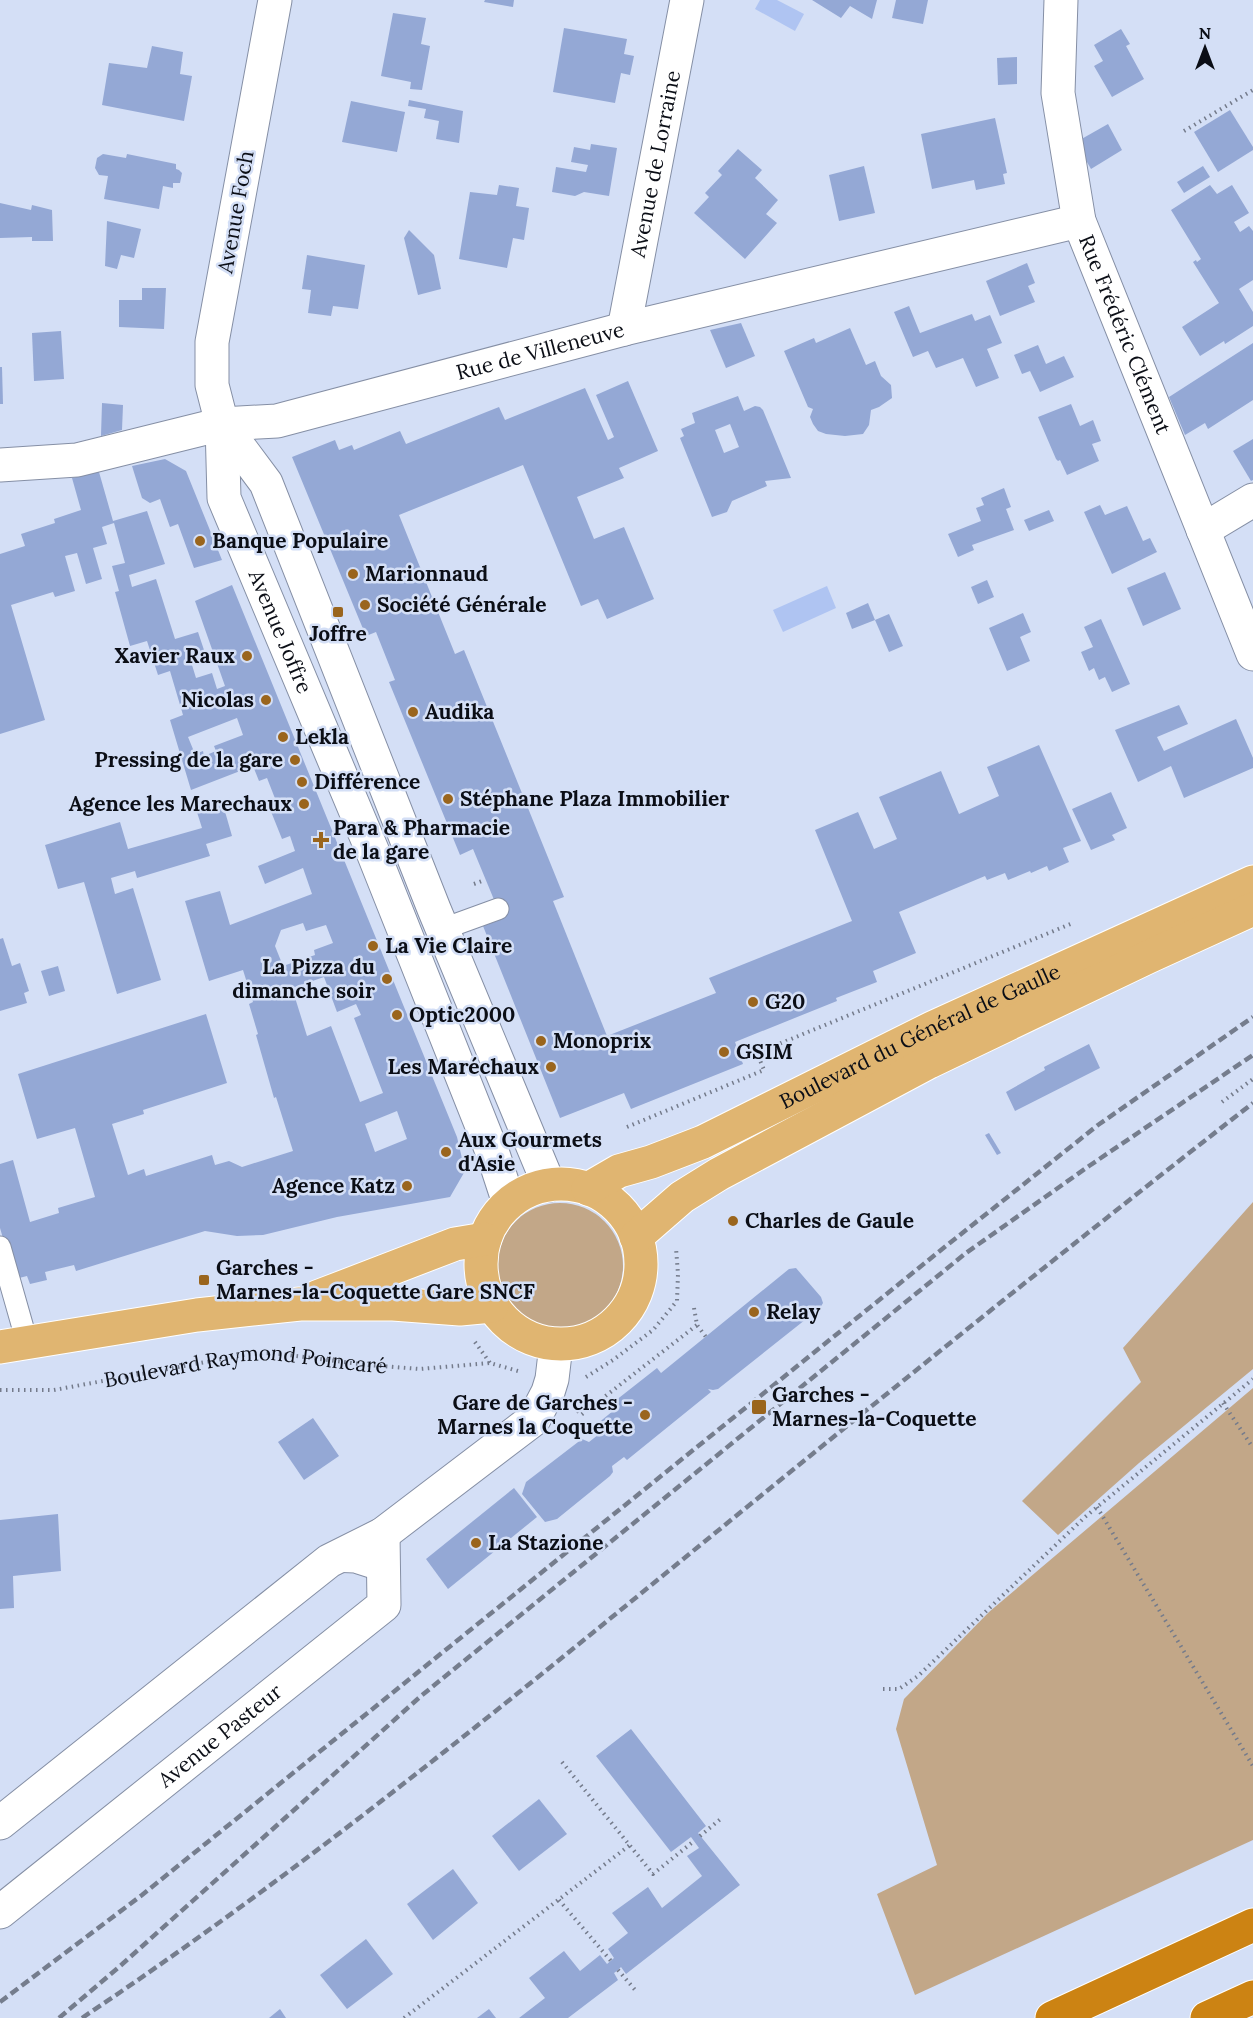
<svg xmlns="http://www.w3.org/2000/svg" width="1253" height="2018" font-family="Lora,serif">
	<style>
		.green { fill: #c2a788 }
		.water { fill: #afc4f2 }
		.building { fill: #94a8d5; fill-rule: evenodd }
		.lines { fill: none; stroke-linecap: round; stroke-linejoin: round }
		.service-casing { stroke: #858fa5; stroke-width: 23 }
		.minor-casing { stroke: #858fa5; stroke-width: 35 }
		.tertiary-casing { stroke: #858fa5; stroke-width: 35 }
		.primary-casing { stroke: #fff; stroke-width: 35 }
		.motorway-casing { stroke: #fff; stroke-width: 35 }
		.path { stroke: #747b8b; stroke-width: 4; stroke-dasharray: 1.5 4.5; stroke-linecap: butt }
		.service { stroke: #fff; stroke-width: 21 }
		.minor { stroke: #fff; stroke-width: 33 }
		.tertiary { stroke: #fff; stroke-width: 33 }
		.primary { stroke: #e0b571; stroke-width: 33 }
		.motorway { stroke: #cc8313; stroke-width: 33 }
		.rail { stroke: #757d8d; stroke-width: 4.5; stroke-dasharray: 9 4.5; stroke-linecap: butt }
		.poi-dot { fill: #9a651d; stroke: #d4dff6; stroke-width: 2 }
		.labels { text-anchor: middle; stroke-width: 5; stroke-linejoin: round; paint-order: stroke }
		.street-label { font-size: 21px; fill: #0b0e16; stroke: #d4dff6 }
		.poi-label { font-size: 21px; font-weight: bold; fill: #0b0e16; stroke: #d4dff6; text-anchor: start }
	</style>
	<rect width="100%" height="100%" fill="#d4dff6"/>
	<g class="green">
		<polygon points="1253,1202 1253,1369 1139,1463 1058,1535 1022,1501 1141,1382 1123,1348"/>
		<circle cx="560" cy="1266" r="63"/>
		<polygon points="1253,1388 1253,1840 915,1995 877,1894 937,1865 896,1729 904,1699 989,1612"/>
	</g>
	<g class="water">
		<polygon points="760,0 777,0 804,14 795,31 755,9"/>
		<polygon points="827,586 836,608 783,632 773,610"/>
	</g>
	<g class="building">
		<polygon points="485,0 514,0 513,7 484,2"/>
		<polygon points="812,0 877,0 872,19 850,6 841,18"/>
		<polygon points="896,0 928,0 923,24 892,18"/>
		<polygon points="393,13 426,18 421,44 430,46 422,90 410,89 411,82 381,76"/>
		<polygon points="564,28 627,39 624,54 634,56 630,75 621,73 615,103 553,92"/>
		<polygon points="1121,29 1130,44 1126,46 1144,79 1112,97 1094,66 1103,61 1094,45"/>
		<polygon points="152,46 183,52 180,74 192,76 184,121 102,105 109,63 147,68"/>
		<polygon points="1017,57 1017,84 998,85 997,58"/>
		<polygon points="409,100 463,111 459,143 436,139 439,121 424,118 426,109 408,106"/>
		<polygon points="351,101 405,112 397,152 342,142"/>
		<polygon points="1230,110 1253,147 1253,150 1218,172 1194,132"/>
		<polygon points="995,118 1007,173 1003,174 1005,184 976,190 974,180 932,189 921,134"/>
		<polygon points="1108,124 1122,150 1091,169 1079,148 1078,141"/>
		<polygon points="591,144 617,148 609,196 584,192 575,196 552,192 556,167 586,172 588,165 571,162 574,147 590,150"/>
		<polygon points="738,149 762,170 755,178 778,200 766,214 777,223 745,259 694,213 709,197 705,193 722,175 718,171"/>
		<polygon points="103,154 126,158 127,154 176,164 176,169 179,170 182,173 180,183 173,183 173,188 163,186 159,209 104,199 108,176 99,175 95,168 97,158"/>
		<polygon points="864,166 875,213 839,221 829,175"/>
		<polygon points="1203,166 1210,177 1184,193 1177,182"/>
		<polygon points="499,185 519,188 516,206 529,208 524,240 513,238 507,268 459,259 470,192 497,195"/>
		<polygon points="1210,185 1217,194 1232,185 1249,213 1234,222 1240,232 1249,226 1253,231 1253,280 1239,289 1253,312 1253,326 1225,344 1224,341 1200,356 1182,327 1219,303 1193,262 1196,260 1197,262 1201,259 1171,210"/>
		<polygon points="0,203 31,210 32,205 52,210 53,241 32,241 32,237 0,238"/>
		<polygon points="107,221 141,229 134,258 121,255 117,269 105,266"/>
		<polygon points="409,230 434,255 441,289 418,295 404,238"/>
		<polygon points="307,255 365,265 358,309 333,306 331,316 308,313 311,290 302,289"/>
		<polygon points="1027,263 1035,283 1028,286 1035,302 1000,316 986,281"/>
		<polygon points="142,288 166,288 164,329 119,327 119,300 142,300"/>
		<polygon points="909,306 920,333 972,314 975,321 990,315 1002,343 987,349 999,378 976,387 963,358 936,368 928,351 913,357 894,312"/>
		<polygon points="741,323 755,356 726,368 710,330"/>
		<polygon points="850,328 866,365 875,361 881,376 891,385 892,398 879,407 871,410 869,425 863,434 845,436 826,434 818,431 813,424 810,417 813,409 808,407 784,351 814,338 816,343"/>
		<polygon points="61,331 64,379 34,381 32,333"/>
		<polygon points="1253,343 1253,400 1208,429 1205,423 1185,435 1169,397"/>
		<polygon points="1038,345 1046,364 1064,356 1074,377 1040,392 1030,371 1022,374 1014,355"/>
		<polygon points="0,367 2,367 3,404 0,404"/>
		<polygon points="628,381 658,451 619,468 624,478 577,497 594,539 624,527 654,599 607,619 598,599 581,606 523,465 399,515 455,654 464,650 564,897 553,901 607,1036 716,993 709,978 852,921 815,830 858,812 874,849 897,839 879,797 941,771 959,814 999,796 987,767 1039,745 1081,841 1063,848 1069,862 1049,871 1047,866 1031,873 1030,871 1008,880 1005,873 987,880 985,876 899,912 916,953 873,971 877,982 836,998 837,1001 735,1042 743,1064 631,1109 624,1093 560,1118 483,926 502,919 473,849 460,855 389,682 395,680 376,632 366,636 292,457 335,440 339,450 352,445 354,450 400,431 406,444 499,407 505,420 585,388 608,440 614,437 596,395"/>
		<path d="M738 396 744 411 755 406 760 407 763 410 791 478 765 481 767 486 732 501 727 512 712 517 680 438 684 436 681 429 695 423 692 413ZM730 424 739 447 724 453 715 430Z"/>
		<polygon points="102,403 123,405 122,430 101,436"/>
		<polygon points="1071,404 1080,426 1093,420 1101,441 1092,444 1099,461 1067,475 1060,460 1058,461 1056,459 1038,417"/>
		<polygon points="1253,439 1253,480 1251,481 1233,451"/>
		<polygon points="165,459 186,471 222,560 194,568 178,524 170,527 160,499 150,503 142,498 132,466"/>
		<path d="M99 472 113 521 147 511 165 564 129 575 132 587 156 579 175 639 198 632 205 653 193 657 195 664 192 665 196 678 212 673 217 689 225 686 195 601 232 585 457 1137 465 1171 450 1197 337 1217 263 1235 237 1236 205 1231 76 1271 74 1265 45 1272 47 1280 30 1284 27 1276 15 1279 0 1228V1164L13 1160 30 1222 59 1213 58 1208 95 1197 75 1128 37 1139 18 1074 206 1014 227 1083 143 1110 144 1114 112 1124 128 1175 144 1169 146 1176 212 1155 215 1165 229 1161 242 1167 293 1151 276 1097 274 1098 256 1035 258 1034 249 1004 253 1002 243 970 209 981 185 901 220 891 230 925 312 894 303 868 265 884 258 866 295 851 290 836 282 839 268 804 276 801 267 778 259 781 253 766 191 790 170 720 183 715 170 671 158 675 147 641 130 646 115 592 119 591 112 566 125 563 114 523 102 527 107 544 93 548 102 579 86 584 77 553 65 556 75 591 55 597 53 592 11 605 45 720 0 734V554L25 546 21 534 55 523 54 519 81 510 72 478ZM237 718 243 735 214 746 216 751 204 756 203 751 195 754 188 737ZM303 923 306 931 326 925 333 943 314 950 315 955 283 966 275 946 281 930ZM324 977 337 1012 356 1004 361 1015 354 1018 383 1093 360 1102 331 1026 307 1036 292 988ZM397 1111 407 1139 375 1152 365 1124Z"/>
		<polygon points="1004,488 1011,507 1006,509 1014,530 972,545 974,550 958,557 948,534 981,521 976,508 984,505 981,498"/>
		<polygon points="1100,505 1105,515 1127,506 1143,541 1150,538 1157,552 1112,574 1084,512"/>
		<polygon points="1049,510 1054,521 1029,531 1024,520"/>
		<polygon points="1165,572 1181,609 1143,626 1127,588"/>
		<polygon points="987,580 994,597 978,604 971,587"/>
		<polygon points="868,603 875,620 852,629 846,613"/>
		<polygon points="1023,613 1031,632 1020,637 1030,661 1007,671 989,628"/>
		<polygon points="889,614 903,646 889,652 875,620"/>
		<polygon points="1101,619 1130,684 1112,692 1105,677 1099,680 1094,668 1089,671 1081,652 1093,647 1084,627"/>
		<polygon points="1179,705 1188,724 1157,737 1164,751 1236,719 1253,758 1253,768 1184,798 1171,766 1138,782 1115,730"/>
		<polygon points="1111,792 1127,828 1112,835 1115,840 1091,850 1072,809"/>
		<polygon points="222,801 232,836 206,844 210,856 137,878 135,871 111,878 115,894 133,888 161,980 117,994 84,882 58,889 45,845 120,822 128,849 202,828 196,809"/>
		<polygon points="3,938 12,966 20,963 29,991 24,993 27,1003 0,1011 0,939"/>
		<polygon points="58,966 65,991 49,996 41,971"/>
		<polygon points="1089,1044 1100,1068 1015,1111 1006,1092 1045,1070 1044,1067"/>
		<polygon points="989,1133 1001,1153 997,1155 985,1135"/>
		<polygon points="796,1268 821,1297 823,1303 820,1308 718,1389 713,1390 708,1389 711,1392 627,1460 624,1457 612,1466 613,1472 610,1476 557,1519 545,1522 522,1494 526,1482 582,1439 589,1442 603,1431 597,1424 619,1406 615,1401 657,1368 661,1373 789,1269"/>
		<polygon points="313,1418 339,1456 304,1480 278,1442"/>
		<polygon points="514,1488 537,1517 448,1589 426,1559"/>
		<polygon points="58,1514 61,1571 13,1576 14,1608 0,1609 0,1520"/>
		<polygon points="631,1729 706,1826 698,1833 740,1885 626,1974 621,1967 618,1970 614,1973 618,1980 568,2018 519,2018 545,1998 529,1978 564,1951 580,1971 600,1955 607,1964 614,1958 608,1949 628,1933 612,1913 648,1887 662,1908 702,1876 687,1856 699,1848 691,1837 671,1852 596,1756"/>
		<polygon points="539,1799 567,1834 519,1871 492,1836"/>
		<polygon points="453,1869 478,1903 433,1940 407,1904"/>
		<polygon points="366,1939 393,1974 347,2009 320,1975"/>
		<polygon points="280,2009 286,2018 269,2018"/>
		<polygon points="489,2009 496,2018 477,2018"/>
	</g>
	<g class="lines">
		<g class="service-casing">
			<g id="service">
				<polyline points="443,929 498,909"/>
				<polyline points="0,1247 27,1342"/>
				<polyline points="331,1561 355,1562 383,1571"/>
			</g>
		</g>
		<g class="minor-casing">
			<g id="minor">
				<path id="s2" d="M1061 0 1058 93 1079 221 1253 654"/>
				<path id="s3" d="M624 329 687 0"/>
				<path id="s4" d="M0 465 77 460 222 424 277 421 624 329 1079 221"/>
				<polyline points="1203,530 1253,500"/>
				<polyline points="0,1823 329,1561 383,1534 534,1419 548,1392 552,1379 556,1345"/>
				<path id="s5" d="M0 1912 384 1605 383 1534"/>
			</g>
		</g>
		<g class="tertiary-casing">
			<g id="tertiary">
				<path id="s6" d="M275 0 212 342V385L222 424 224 498 372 850 493 1154 509 1203"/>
				<polyline points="222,424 266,483 434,909 549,1185"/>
			</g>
		</g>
		<g class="primary-casing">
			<g id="primary">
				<circle cx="561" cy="1264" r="80"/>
				<path id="s7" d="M588 1189 619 1171 651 1162 703 1142 932 1028 1253 882"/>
				<polyline points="636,1237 682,1197 719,1174 929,1062 1148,957 1253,909"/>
				<polyline points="317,1297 455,1244 485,1239"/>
				<polyline points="0,1347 197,1315 300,1304 393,1304 460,1309 492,1306"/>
			</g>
		</g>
		<g class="motorway-casing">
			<g id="motorway">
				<polyline points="1052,2018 1253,1925"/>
				<polyline points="1207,2018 1253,1997"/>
			</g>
		</g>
		<g class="path">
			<polyline points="1184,131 1253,90"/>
			<polyline points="474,884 485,880"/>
			<polyline points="1222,1102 1253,1079"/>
			<polyline points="627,1127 764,1070 757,1053 1073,923"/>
			<polyline points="694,1308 697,1325 706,1337"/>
			<polyline points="475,1342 490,1363"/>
			<polyline points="586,1377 613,1360 653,1330 677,1301 678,1274 676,1248"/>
			<path id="s1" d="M0 1390H54L249 1354 273 1353 368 1365 420 1369 490 1363 518 1371"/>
			<polyline points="1223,1403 1253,1448"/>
			<polyline points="578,1411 581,1415 697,1325"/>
			<polyline points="1097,1507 1253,1766"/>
			<polyline points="883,1689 899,1689 918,1676 1085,1517 1253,1379"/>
			<polyline points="562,1762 653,1874 694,1841"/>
			<polyline points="700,1836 723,1817"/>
			<polyline points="559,1900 611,1961"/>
			<polyline points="618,1970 636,1991"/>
			<polyline points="404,2018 630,1845"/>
		</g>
		<use href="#service" class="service"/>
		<use href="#minor" class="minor"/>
		<use href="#tertiary" class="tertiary"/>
		<use href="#primary" class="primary"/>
		<use href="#motorway" class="motorway"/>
		<g class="rail">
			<polyline points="0,2002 142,1895 946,1246 1098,1125 1253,1017"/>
			<polyline points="59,2018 119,1967 421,1696 966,1253 1089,1166 1253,1055"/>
			<path d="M82 2018C299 1873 502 1707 704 1542 886 1394 1068 1247 1253 1103"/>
		</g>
	</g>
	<g class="poi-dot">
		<circle cx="200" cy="541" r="6"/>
		<circle cx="353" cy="574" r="6"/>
		<circle cx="365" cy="605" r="6"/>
		<rect x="332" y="606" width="12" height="12" rx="3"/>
		<circle cx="247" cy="656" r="6"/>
		<circle cx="266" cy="700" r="6"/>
		<circle cx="413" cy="712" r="6"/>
		<circle cx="283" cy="737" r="6"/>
		<circle cx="295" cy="760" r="6"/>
		<circle cx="302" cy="782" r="6"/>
		<circle cx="448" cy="799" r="6"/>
		<circle cx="304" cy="804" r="6"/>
		<path d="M318 831h6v6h6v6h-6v6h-6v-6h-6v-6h6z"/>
		<circle cx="373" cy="946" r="6"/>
		<circle cx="387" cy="979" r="6"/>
		<circle cx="753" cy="1002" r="6"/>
		<circle cx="397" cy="1015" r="6"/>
		<circle cx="541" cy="1041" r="6"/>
		<circle cx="724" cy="1052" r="6"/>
		<circle cx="551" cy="1067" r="6"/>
		<circle cx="446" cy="1152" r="6"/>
		<circle cx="407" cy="1186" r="6"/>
		<circle cx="733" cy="1221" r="6"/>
		<rect x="198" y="1274" width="12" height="12" rx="3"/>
		<circle cx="754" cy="1312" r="6"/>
		<rect x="751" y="1399" width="16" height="16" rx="3"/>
		<circle cx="645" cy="1415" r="6"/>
		<circle cx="476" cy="1543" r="6"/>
	</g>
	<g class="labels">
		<g class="street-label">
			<text dy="7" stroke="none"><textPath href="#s3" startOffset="168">Avenue de Lorraine</textPath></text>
			<text transform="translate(236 212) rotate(-80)" y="7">Avenue Foch</text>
			<text dy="7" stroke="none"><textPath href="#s2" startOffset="345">Rue Frédéric Clément</textPath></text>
			<text dy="7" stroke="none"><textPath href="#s4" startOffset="554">Rue de Villeneuve</textPath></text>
			<text dy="7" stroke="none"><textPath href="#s6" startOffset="650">Avenue Joffre</textPath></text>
			<text dy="7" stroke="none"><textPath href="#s7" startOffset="366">Boulevard du Général de Gaulle</textPath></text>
			<text dy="7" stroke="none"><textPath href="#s1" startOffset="248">Boulevard Raymond Poincaré</textPath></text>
			<text dy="7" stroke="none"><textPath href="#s5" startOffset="282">Avenue Pasteur</textPath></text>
		</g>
		<g class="poi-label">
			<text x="212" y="548">Banque Populaire</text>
			<text x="365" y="581">Marionnaud</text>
			<text x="377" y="612">Société Générale</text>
			<text x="338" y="641" text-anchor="middle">Joffre</text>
			<text x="235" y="663" text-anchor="end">Xavier Raux</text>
			<text x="254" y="707" text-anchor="end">Nicolas</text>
			<text x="425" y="719">Audika</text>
			<text x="295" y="744">Lekla</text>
			<text x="283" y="767" text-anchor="end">Pressing de la gare</text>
			<text x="314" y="789">Différence</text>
			<text x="460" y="806">Stéphane Plaza Immobilier</text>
			<text x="292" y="811" text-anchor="end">Agence les Marechaux</text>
			<text x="333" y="835">Para &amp; Pharmacie<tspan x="333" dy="24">de la gare</tspan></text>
			<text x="385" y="953">La Vie Claire</text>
			<text x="375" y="974" text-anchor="end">La Pizza du<tspan x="375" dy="24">dimanche soir</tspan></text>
			<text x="765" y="1009">G20</text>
			<text x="409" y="1022">Optic2000</text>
			<text x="553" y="1048">Monoprix</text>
			<text x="736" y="1059">GSIM</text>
			<text x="539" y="1074" text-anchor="end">Les Maréchaux</text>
			<text x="458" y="1147">Aux Gourmets<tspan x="458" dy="24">d'Asie</tspan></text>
			<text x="395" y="1193" text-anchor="end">Agence Katz</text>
			<text x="745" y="1228">Charles de Gaule</text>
			<text x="216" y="1275">Garches -<tspan x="216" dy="24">Marnes-la-Coquette Gare SNCF</tspan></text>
			<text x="766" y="1319">Relay</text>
			<text x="772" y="1402">Garches -<tspan x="772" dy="24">Marnes-la-Coquette</tspan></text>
			<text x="633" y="1410" text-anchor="end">Gare de Garches -<tspan x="633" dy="24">Marnes la Coquette</tspan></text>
			<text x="488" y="1550">La Stazione</text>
		</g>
	</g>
	<g transform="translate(1205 48)" stroke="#d4dff6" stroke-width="4.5" paint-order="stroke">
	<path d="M0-4.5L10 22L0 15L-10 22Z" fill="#0b0e16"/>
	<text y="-9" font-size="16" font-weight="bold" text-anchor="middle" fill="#0b0e16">N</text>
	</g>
</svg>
